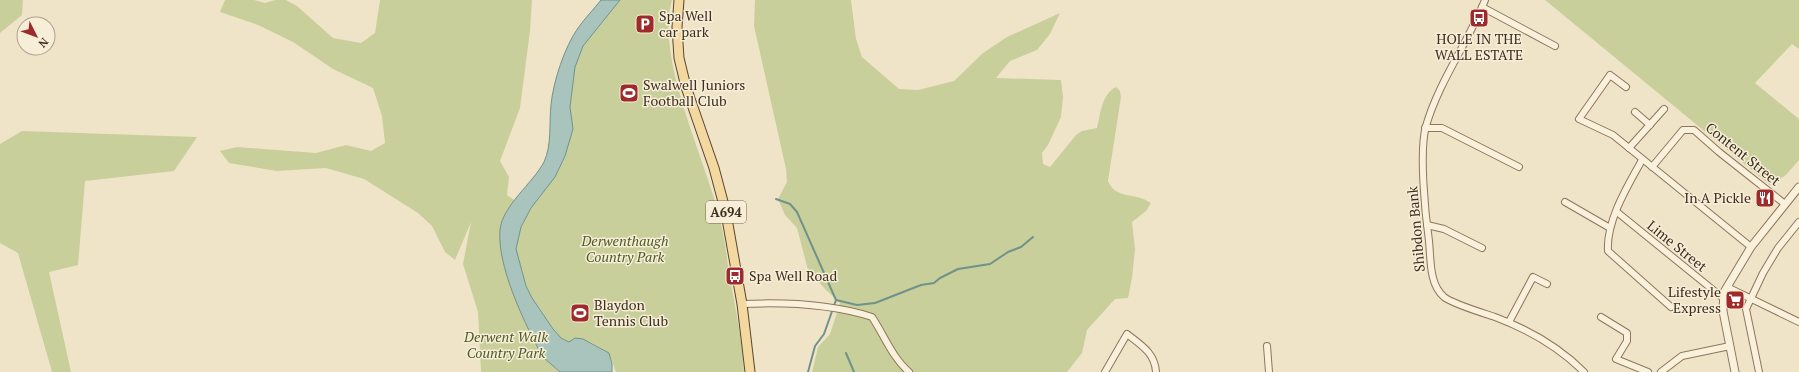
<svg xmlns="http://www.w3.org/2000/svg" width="1799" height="372" font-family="'PT Serif',serif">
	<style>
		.green { fill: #c9cf9b }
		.water { fill: #a9c4bc; stroke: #6f938a }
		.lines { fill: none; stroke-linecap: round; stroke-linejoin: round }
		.stream { stroke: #6f938a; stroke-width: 2 }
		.minor-casing { stroke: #8d765c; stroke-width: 8 }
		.tertiary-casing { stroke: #8d765c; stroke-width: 9 }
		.primary-casing { stroke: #5b4430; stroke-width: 11 }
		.minor { stroke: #faf1dc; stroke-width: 6 }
		.tertiary { stroke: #faf1dc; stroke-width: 7 }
		.primary { stroke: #f3d9a0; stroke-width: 9 }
		.labels { text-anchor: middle; stroke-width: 3; stroke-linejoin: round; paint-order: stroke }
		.shield { fill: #f7eed8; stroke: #756857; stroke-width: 1 }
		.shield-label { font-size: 13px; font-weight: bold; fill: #3d2e20 }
		.poi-label { font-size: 14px; fill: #3d2e20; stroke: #f7eed8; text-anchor: start }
		.street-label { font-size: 14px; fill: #3d2e20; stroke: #f7eed8 }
		.park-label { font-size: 14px; font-style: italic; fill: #4d5a26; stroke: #f7eed8 }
	</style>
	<rect width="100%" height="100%" fill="#f0e4c8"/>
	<g class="green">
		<polygon points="0,0 23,0 22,15 0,33"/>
		<path d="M225 0H254L265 3 275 0H286L297 6 333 38 361 43 375 33 380 0H532L530 31 520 108 500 161 509 177 507 195 516 201C509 210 501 219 500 231 498 265 523 320 539 350L544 358 560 372H481L478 312 463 264 471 222 455 260 445 252 432 226 418 213 364 179 326 168 277 171 229 163 220 151 237 147 316 153 346 145 371 151 385 143 382 116 373 88 333 69 293 42 258 25 220 12Z"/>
		<path d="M620 0H672C655 60 706 159 720 220 725 239 727 259 730 279 736 310 742 341 744 372H616L609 353C595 345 585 335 569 342L561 338 553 329 532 298 526 286 516 249 521 227 531 208 558 172 573 129 570 107 575 67 583 46Z"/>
		<path d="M755 0H851L856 39 862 57 899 89 918 90 954 81 983 53 1007 37 1060 13 1050 34 1037 50 1010 61 996 78 1061 80 1063 97 1061 117 1048 145 1042 153 1043 164 1050 167 1076 135 1082 131 1097 128C1101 113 1101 95 1116 87L1120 91 1121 97 1108 181C1116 200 1136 192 1151 203L1146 211 1132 222 1135 249 1132 278 1128 298 1115 299 1087 330 1082 353 1067 372H812L818 347 830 334 840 303 826 290 808 270 797 228 785 215 778 199 787 182 786 169 754 26Z"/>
		<polygon points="1545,0 1799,0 1799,49 1792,44 1755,83 1799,119 1799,160 1786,175 1770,185"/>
		<polygon points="22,131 197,137 174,171 85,181 78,265 49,272 71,372 52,372 18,253 0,243 0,144"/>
	</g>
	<path class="water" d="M601 0H620L583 46 575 67 570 107 573 129 565 156 555 177 531 208 521 227 516 249 526 286 532 298 553 329 561 338 569 342 575 338 583 339 609 353 612 364V372H560L544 358 539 350C523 320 497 265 500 230 502 206 533 183 544 162 552 145 549 122 551 105 553 82 565 46 578 28 585 18 594 9 601 0Z"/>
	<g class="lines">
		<g class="stream">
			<polyline points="776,199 790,204 797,212 836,300 824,334 815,346 808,372"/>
			<polyline points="836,300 857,305 875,303 921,285 934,283 940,278 958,269 990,264 1008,252 1021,247 1033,237"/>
			<polyline points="846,353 854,372"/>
		</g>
		<g class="minor-casing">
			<g id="minor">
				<path d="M1485 0C1468 43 1439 81 1426 126 1419 151 1425 213 1429 241 1431 260 1429 284 1444 297 1453 304 1483 313 1495 317 1527 329 1560 348 1584 372"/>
				<polyline points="1482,7 1555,46"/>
				<polyline points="1626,87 1610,75 1579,119 1613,135 1751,247"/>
				<polyline points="1635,112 1650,125"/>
				<polyline points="1425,128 1442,128 1519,167"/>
				<polyline points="1629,148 1664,109"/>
				<path d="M1642 160C1628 185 1606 221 1608 251L1671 307"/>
				<polyline points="1652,167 1683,130 1694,130 1719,152 1785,204"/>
				<polyline points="1565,202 1610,228"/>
				<polyline points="1617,212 1723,298"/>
				<polyline points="1427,225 1444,229 1482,248"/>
				<polyline points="1727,287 1799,322"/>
				<path d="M742 304C785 302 831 304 872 317 884 335 892 357 909 372"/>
				<polyline points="1601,317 1627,333 1627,341 1616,359 1648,372"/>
				<polyline points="1509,322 1533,277 1547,284"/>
				<polyline points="1267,346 1269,372"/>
				<path d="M1105 372 1127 334C1141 345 1155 353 1156 372"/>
				<polyline points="1661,372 1682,356 1730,346"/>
				<polyline points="1759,372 1746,309 1763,273 1778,248 1799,222"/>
			</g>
		</g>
		<g class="tertiary-casing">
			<polyline id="tertiary" points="1735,372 1723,311 1724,292 1751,247 1799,187"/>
		</g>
		<g class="primary-casing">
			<polyline id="primary" points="679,0 677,27 679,58 686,87 714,168 726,213 742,304 750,372"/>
		</g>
		<use href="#minor" class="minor"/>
		<use href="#tertiary" class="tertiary"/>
		<use href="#primary" class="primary"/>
	</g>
	<defs>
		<g id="bus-square" transform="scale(1)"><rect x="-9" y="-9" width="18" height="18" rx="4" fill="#9e2a2b" stroke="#f7eed8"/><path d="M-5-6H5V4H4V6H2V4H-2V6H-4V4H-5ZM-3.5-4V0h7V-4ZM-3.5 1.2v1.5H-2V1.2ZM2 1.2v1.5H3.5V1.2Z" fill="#fff"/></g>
		<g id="parking-square" transform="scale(1)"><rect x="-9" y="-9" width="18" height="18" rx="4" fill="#9e2a2b" stroke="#f7eed8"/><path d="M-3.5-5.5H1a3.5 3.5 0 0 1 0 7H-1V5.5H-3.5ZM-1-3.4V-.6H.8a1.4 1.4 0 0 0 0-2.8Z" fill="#fff"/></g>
		<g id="stadium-square" transform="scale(1)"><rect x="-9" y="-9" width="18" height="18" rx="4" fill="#9e2a2b" stroke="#f7eed8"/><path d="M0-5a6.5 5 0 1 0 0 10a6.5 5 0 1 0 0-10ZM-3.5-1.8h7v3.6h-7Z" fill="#fff"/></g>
		<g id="restaurant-square" transform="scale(1)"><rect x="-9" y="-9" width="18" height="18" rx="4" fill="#9e2a2b" stroke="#f7eed8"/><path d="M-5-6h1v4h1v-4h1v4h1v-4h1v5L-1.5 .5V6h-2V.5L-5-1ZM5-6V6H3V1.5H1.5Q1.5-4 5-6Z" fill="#fff"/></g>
		<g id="supermarket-square" transform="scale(1)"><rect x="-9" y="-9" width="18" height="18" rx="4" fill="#9e2a2b" stroke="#f7eed8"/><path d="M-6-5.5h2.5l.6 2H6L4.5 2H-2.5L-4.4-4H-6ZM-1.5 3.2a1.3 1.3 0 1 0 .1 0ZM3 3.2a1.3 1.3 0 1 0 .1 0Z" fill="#fff"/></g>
	</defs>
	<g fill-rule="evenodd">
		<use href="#bus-square" x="1479" y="18"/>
		<use href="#parking-square" x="645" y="24"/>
		<use href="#stadium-square" x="629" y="93"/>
		<use href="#restaurant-square" x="1765" y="198"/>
		<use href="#bus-square" x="735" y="276"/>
		<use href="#supermarket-square" x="1735" y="300"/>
		<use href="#stadium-square" x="580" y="313"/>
	</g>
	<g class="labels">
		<rect class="shield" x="706" y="201" width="40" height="22" rx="3"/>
		<g class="shield-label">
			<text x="726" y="217">A694</text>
		</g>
		<g class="poi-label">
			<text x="659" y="21">Spa Well<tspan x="659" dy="16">car park</tspan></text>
			<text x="1479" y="44" text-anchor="middle">HOLE IN THE<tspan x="1479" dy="16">WALL ESTATE</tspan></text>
			<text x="643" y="90">Swalwell Juniors<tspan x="643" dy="16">Football Club</tspan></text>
			<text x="1751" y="203" text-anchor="end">In A Pickle</text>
			<text x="749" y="281">Spa Well Road</text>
			<text x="1721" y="297" text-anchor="end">Lifestyle<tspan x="1721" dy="16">Express</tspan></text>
			<text x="594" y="310">Blaydon<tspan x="594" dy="16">Tennis Club</tspan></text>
		</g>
		<g class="street-label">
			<text transform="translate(1743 154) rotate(39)" y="5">Content Street</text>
			<text transform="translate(1416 229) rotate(-95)" y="5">Shibdon Bank</text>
			<text transform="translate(1677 246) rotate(39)" y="5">Lime Street</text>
		</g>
		<g class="park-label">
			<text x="625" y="246">Derwenthaugh<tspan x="625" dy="16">Country Park</tspan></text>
			<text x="506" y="342">Derwent Walk<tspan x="506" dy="16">Country Park</tspan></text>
		</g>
	</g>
	<g transform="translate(36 36) rotate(132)"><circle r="19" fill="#f7eed8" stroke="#ada18e"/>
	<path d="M0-3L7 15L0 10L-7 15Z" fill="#9e2a2b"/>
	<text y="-6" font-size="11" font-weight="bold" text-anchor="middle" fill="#3d2e20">N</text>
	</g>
</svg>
